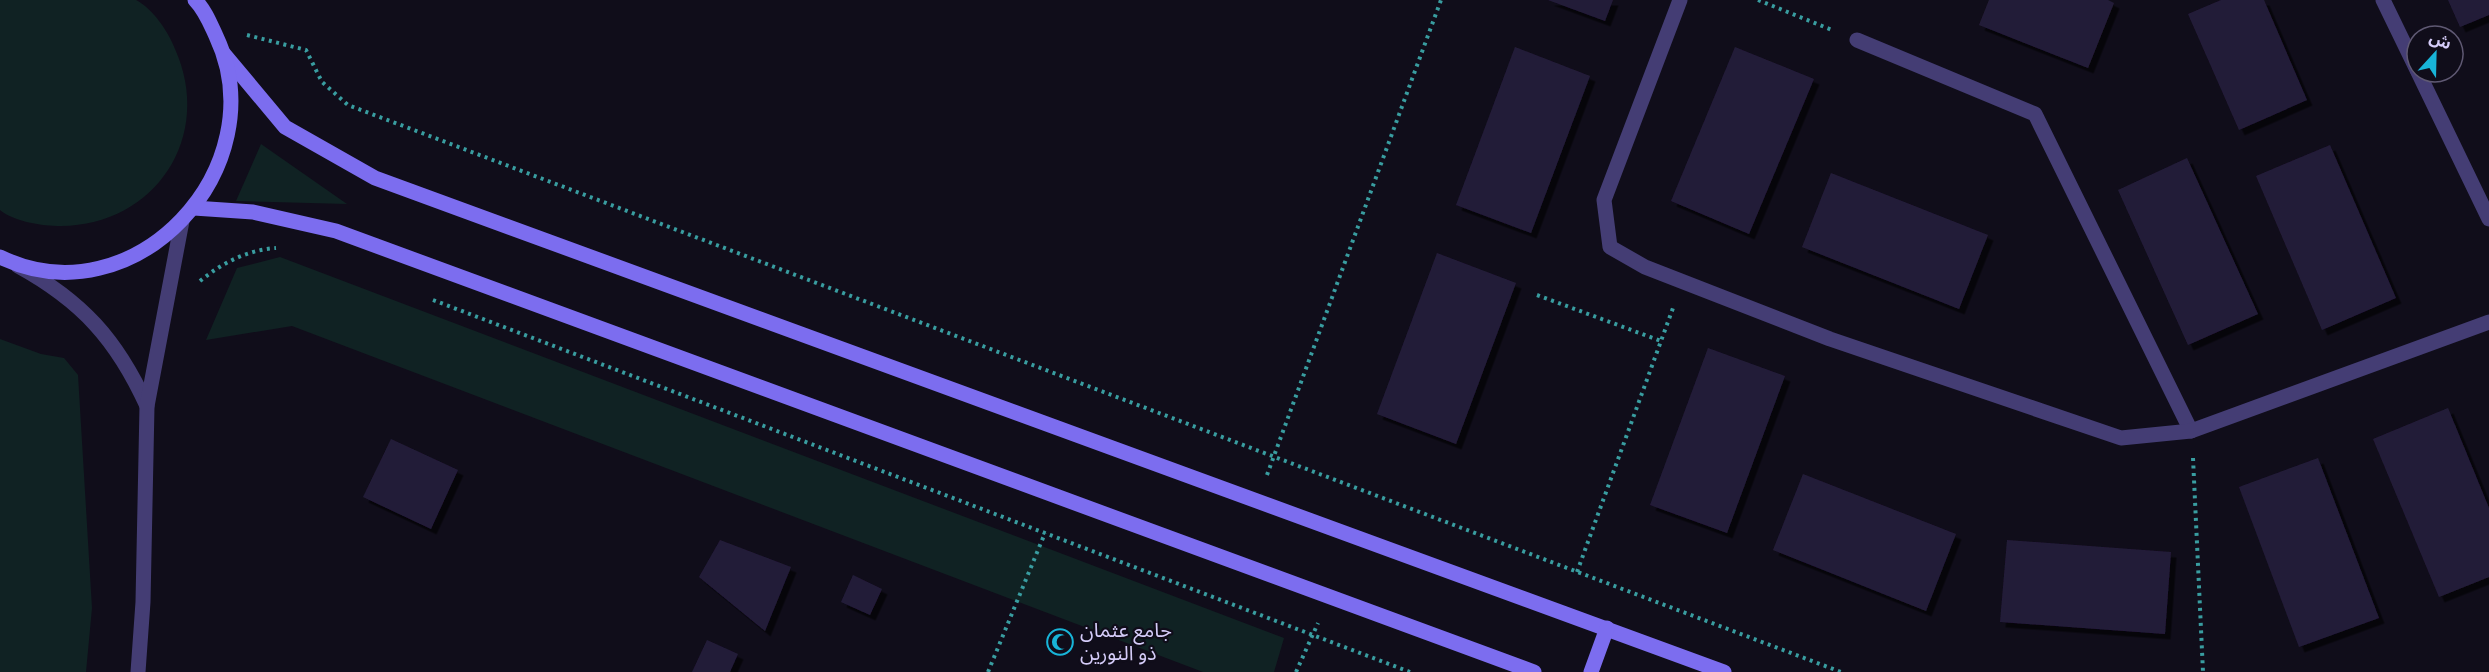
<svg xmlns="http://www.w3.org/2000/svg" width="2489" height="672" font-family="'Roboto Condensed','Noto Sans Arabic',sans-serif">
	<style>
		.green { fill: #102223 }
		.building { fill: #241b39; filter: url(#shadow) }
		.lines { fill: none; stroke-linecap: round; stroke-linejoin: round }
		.path { stroke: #399da0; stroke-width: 4; stroke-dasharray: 3 4.5; stroke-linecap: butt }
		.lane { stroke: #443d74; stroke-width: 15 }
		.street { stroke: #443d74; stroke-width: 15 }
		.secondary { stroke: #7c6def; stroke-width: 15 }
		.labels { text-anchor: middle; stroke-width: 4.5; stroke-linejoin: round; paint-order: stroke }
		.poi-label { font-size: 20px; fill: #d5ccf9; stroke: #100d1a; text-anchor: start }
	</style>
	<defs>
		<filter id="shadow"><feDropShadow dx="5.5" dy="5.5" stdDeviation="0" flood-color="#0009"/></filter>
	</defs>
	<rect width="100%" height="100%" fill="#100d1a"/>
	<g class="green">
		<path d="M0 0H136C153 9 168 31 175 49 214 136 156 225 61 226 42 226 15 222 0 210Z"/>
		<polygon points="261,144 347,204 236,201"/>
		<polygon points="280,257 1284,638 1274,672 1203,672 292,326 206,340 237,268"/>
		<polygon points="0,339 41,354 64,358 78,375 92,608 86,672 0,672"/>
	</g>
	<g class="building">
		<polygon points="1548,0 1613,0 1605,21"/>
		<polygon points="1989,0 2108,0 2114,3 2088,68 1979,25"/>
		<polygon points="2221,0 2264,0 2307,100 2239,130 2188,14"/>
		<polygon points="2448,0 2489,0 2489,15 2460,27"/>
		<polygon points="1515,47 1590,76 1531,233 1456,205"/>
		<polygon points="1735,47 1814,79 1749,234 1671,201"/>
		<polygon points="2330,145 2396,298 2322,330 2256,176"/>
		<polygon points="2187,158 2258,314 2188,345 2118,190"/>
		<polygon points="1831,173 1988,235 1959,309 1802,247"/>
		<polygon points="1437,253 1516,283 1456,444 1377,414"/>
		<polygon points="1708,348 1785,376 1727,533 1650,505"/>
		<polygon points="2448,408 2489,508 2489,577 2439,597 2373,439"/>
		<polygon points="391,439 458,470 431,529 363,497"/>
		<polygon points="2318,458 2379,618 2299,647 2239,487"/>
		<polygon points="1803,474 1956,534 1926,611 1773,550"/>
		<polygon points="720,540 791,567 765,631 699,577"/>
		<polygon points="2007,540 2171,552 2165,634 2000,622"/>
		<polygon points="853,575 882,589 870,615 841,602"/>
		<polygon points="707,640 738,654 730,672 692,672"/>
	</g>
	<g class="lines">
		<g class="path">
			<polyline points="1758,0 1832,30"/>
			<polyline points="247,35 306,50 322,82 348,105 1841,672"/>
			<path d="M200 281C222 263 247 250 276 248"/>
			<polyline points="1537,295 1661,341"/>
			<polyline points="433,300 1410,672"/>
			<polyline points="2193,458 2203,672"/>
			<polyline points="1267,475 1441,0"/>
			<polyline points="1577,572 1673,308"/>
			<polyline points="988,672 1045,533"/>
			<polyline points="1296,672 1318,623"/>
		</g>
		<polyline class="lane" points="1857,40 2035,114 2191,431"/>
		<g class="street">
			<polyline points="1680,0 1604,200 1610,247 1645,267 1830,339 2121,438 2191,431 2489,322"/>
			<polyline points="2383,0 2417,70"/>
			<polyline points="2418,72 2489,219"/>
			<path d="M18 266C82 301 117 340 147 406"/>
			<polyline points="138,672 143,602 147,406 182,221"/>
		</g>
		<g class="secondary">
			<polyline points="224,54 285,127 375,178 1724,672"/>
			<polyline points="194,208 253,212 336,231 1534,672"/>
			<path d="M0 257C134 322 278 167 216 36 210 23 205 10 195 0"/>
			<polyline points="1591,672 1607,628"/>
		</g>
	</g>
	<defs>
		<g id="mosque-ring" transform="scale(1.35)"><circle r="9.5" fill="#100d1a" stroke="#18b4d8" stroke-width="1.5"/><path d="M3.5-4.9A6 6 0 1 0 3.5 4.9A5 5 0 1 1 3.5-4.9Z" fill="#18b4d8"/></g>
	</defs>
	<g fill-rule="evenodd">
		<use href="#mosque-ring" x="1060" y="642"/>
	</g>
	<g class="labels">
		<g class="poi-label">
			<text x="1080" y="637">جامع عثمان<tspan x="1080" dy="23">ذو النورين</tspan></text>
		</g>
	</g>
	<g transform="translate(2435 54) rotate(22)"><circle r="28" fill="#100d1a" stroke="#5f5973" stroke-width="1.5"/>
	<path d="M0-4.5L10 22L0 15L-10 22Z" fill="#18b4d8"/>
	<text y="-9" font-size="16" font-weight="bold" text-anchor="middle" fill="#d5ccf9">ش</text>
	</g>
</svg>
